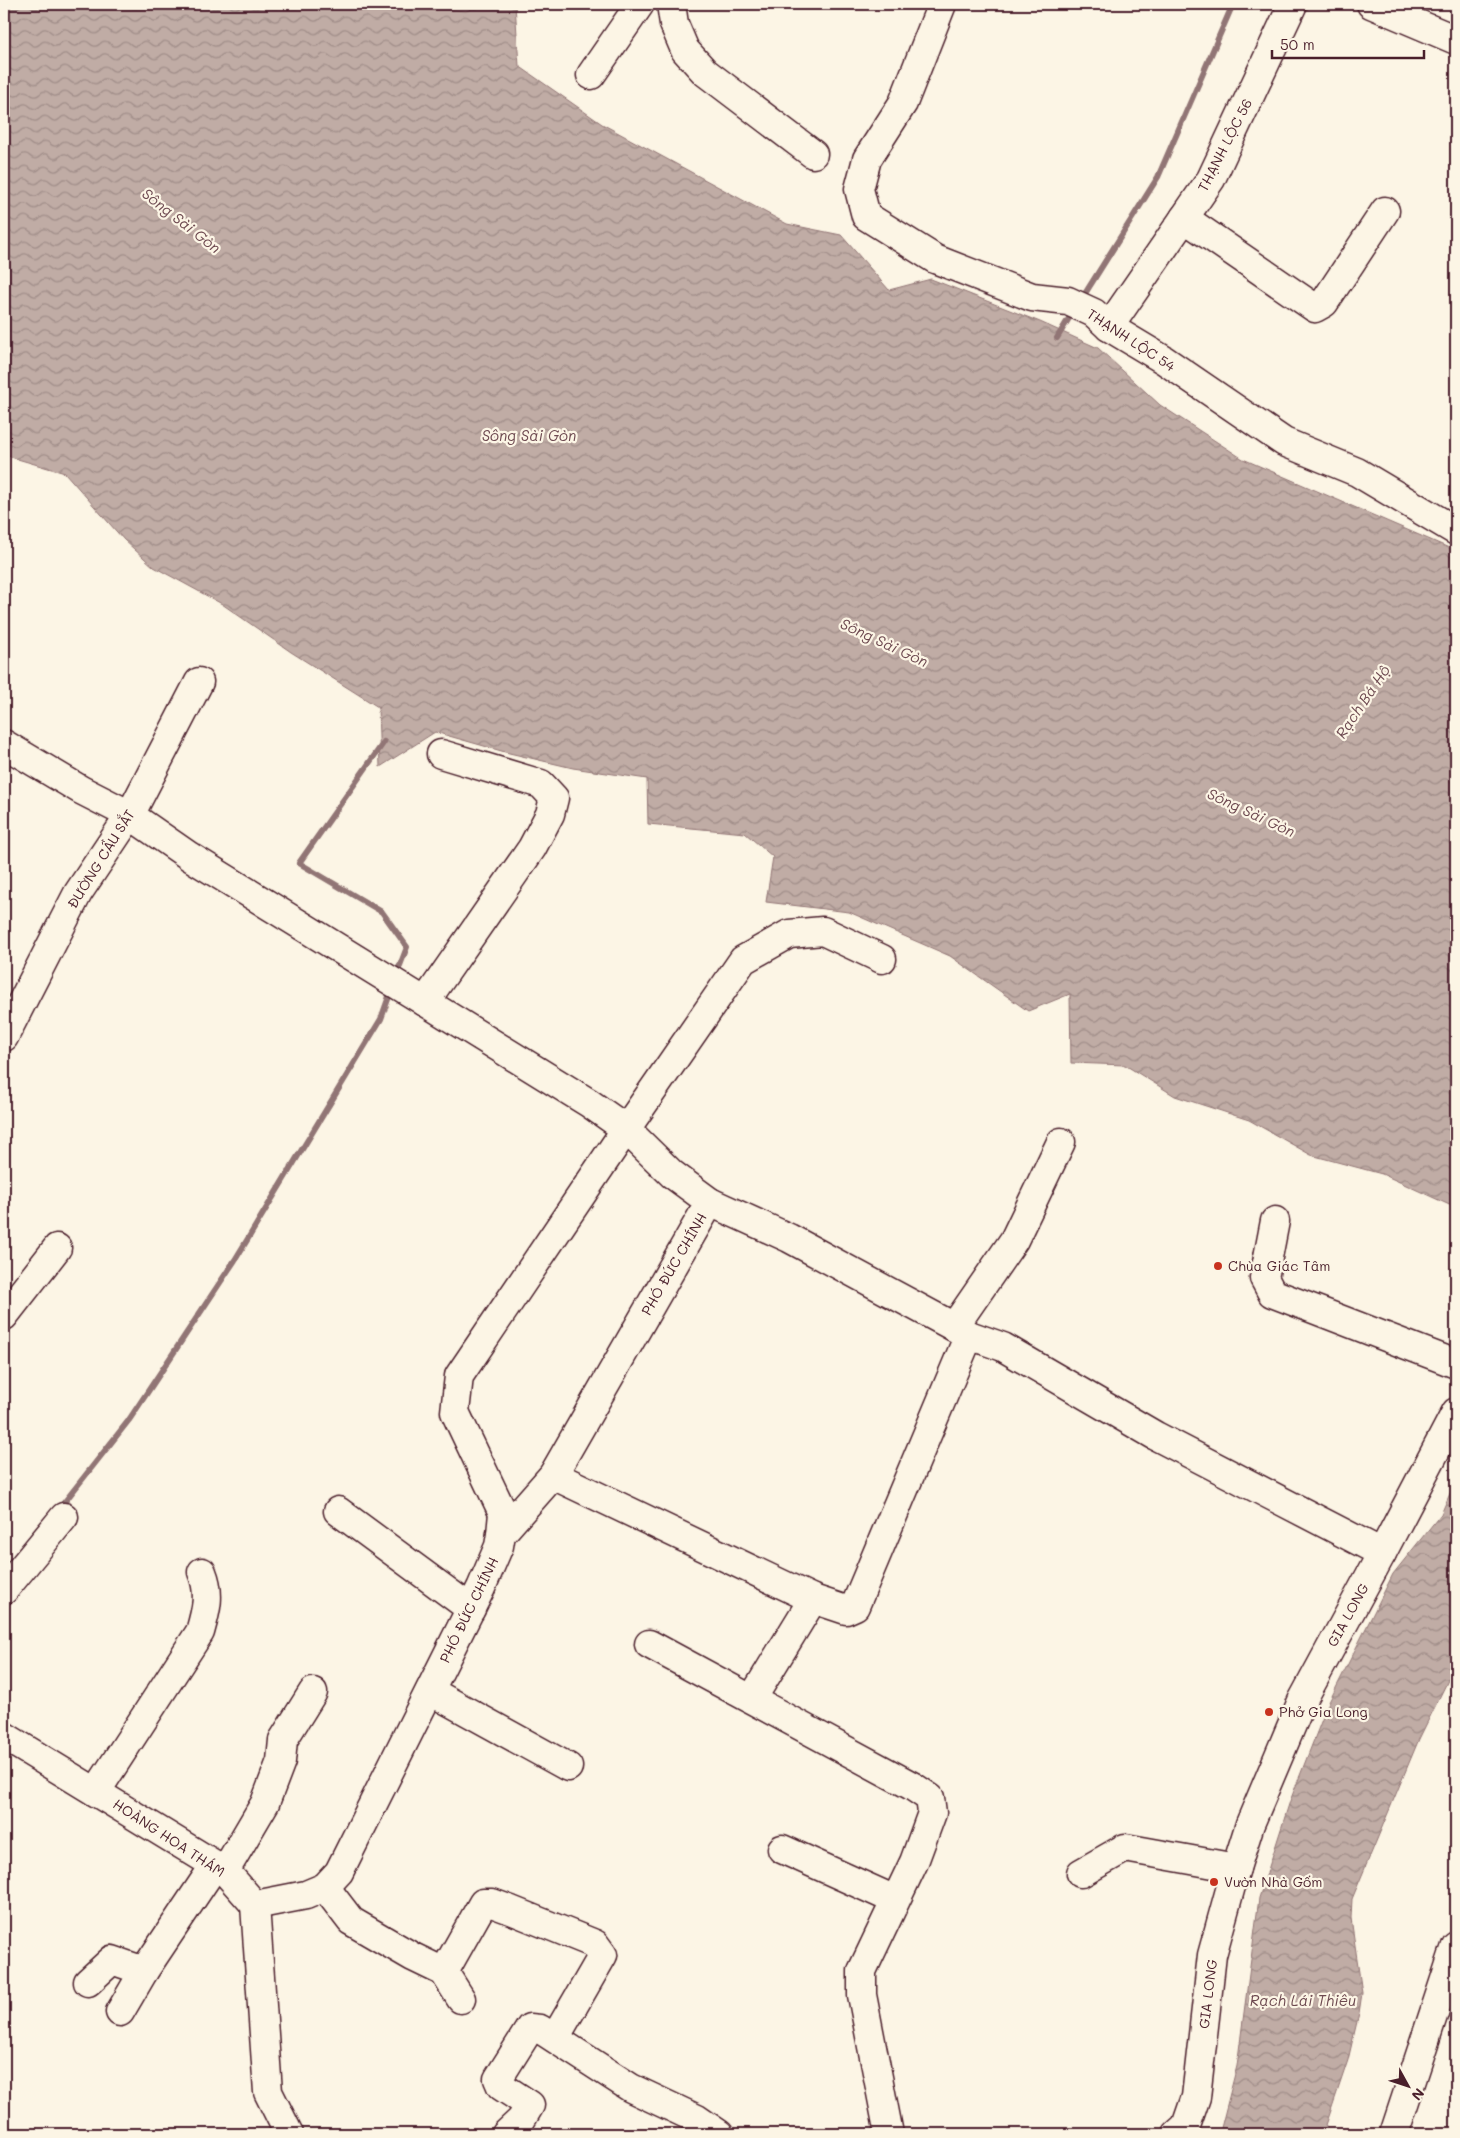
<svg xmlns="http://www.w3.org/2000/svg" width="1460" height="2138" font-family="Mali,sans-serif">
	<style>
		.water { fill: url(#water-waves); stroke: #917474 }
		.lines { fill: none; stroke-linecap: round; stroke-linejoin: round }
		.stream { stroke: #917474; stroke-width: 6 }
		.minor-casing { stroke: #4a1f2b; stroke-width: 31 }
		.minor { stroke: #fcf5e5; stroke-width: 28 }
		.poi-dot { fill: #c8321e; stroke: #fcf5e5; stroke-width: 2 }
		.labels { text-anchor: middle; stroke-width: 4.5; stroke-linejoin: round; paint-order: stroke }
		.street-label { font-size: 14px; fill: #4a1f2b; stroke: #fcf5e5 }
		.poi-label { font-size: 14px; fill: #4a1f2b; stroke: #fcf5e5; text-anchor: start }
		.water-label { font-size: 15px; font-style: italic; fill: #6d4950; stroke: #fcf5e5 }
	</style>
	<defs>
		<pattern id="water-waves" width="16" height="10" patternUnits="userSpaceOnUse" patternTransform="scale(1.25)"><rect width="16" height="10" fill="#c0aca5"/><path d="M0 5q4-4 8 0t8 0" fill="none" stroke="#9e8b87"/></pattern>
	</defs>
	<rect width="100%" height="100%" fill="#fcf5e5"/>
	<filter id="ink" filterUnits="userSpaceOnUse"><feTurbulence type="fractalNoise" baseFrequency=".02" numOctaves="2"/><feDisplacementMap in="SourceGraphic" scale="10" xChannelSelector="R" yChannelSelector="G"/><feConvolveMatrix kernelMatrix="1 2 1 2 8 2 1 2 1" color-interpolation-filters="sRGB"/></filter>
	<g filter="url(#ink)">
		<g class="water">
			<polygon points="4,4 431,4 441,9 466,11 486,4 515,4 519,66 602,124 787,224 841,235 889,290 931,279 1040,322 1098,348 1160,405 1243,459 1456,551 1456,1208 1382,1174 1311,1155 1249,1120 1175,1096 1125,1065 1071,1063 1070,994 1028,1011 950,956 849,912 766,902 773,857 745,833 648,824 647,779 573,768 505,752 435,732 380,767 378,707 291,652 222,604 154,567 124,540 65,473 4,455"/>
			<polygon points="1456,1480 1456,1664 1419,1739 1352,1899 1351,1918 1362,1993 1359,2013 1348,2060 1323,2134 1218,2134 1221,2128 1237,2066 1259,1898 1290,1801 1328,1704 1393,1574 1441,1514"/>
		</g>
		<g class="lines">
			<g class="stream">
				<polyline points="1081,300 1158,177 1233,4"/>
				<polyline points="1057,338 1074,310"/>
				<polyline points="384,742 299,863 382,912 407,947 396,976"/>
				<polyline points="59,1509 129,1420 235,1260 381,1019 392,988"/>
			</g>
			<g class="minor-casing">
				<g id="minor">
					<polyline points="671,4 674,24 685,50 705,72 813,154"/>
					<polyline points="942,4 903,103 867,159 859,189 866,216 935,259 1032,297 1068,301 1094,313 1109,327 1164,360 1284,442 1357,472 1456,531"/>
					<polyline points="1371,4 1456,40"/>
					<polyline points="591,75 640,4"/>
					<polyline points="1184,218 1315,308 1324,303 1385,211"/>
					<polyline points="1109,327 1211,179 1293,4"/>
					<polyline points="4,744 81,790 130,815 189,856 589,1103 626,1129 672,1174 710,1202 789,1238 969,1335 1003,1347 1156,1436 1382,1553"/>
					<polyline points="425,1002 532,848 550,814 554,798 541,784 441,754"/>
					<polyline points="4,1037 78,893 130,815 199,682"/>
					<polyline points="1275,1221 1264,1278 1272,1293 1456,1364"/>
					<polyline points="4,1316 57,1248"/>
					<polyline points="954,1327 1014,1240 1061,1142"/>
					<polyline points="553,1475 813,1599 846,1610 855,1606 969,1335"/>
					<polyline points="338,1511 471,1609"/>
					<polyline points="501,1534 503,1513 455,1412 459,1376 626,1129 743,960 789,934 823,931 882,959"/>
					<polyline points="4,1590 64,1517"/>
					<polyline points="649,1644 912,1786 930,1798 932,1813 914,1862 862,1971 862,1995 889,2134"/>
					<polyline points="430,1691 568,1767"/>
					<polyline points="752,1699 813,1599"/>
					<polyline points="4,1736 225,1871 255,1905 268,2092 289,2134"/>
					<path d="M96 1792 200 1632C206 1611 211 1594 202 1572"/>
					<polyline points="782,1849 895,1900"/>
					<polyline points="225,1871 265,1803 281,1761 283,1740 313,1692"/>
					<polyline points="1081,1873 1125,1848 1236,1868"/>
					<polyline points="325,1887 351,1921 413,1957 444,1972 461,1999"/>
					<polyline points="255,1905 306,1895 325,1887 339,1872 481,1588 499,1546 501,1534 553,1475 710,1202"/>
					<polyline points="444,1972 483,1903 492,1903 511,1910 595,1944 603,1955 555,2038"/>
					<polyline points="88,1982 112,1960 144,1971"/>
					<polyline points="120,2012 144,1971 215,1865"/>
					<polyline points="506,2134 521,2120 530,2105 501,2086 498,2079 530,2028 540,2029 631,2088 697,2119 719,2134"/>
					<polyline points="1177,2134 1186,2126 1196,2097 1212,1955 1236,1868 1250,1824 1302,1701 1382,1553 1456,1412"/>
					<polyline points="1394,2134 1456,1946"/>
				</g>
			</g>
			<use href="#minor" class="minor"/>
		</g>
	</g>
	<g class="poi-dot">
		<circle cx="1218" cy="1266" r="5"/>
		<circle cx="1269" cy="1712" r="5"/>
		<circle cx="1214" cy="1882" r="5"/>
	</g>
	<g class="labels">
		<g class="street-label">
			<text transform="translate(1225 145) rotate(-63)" y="5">THẠNH LỘC 56</text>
			<text transform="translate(1131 340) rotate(33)" y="5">THẠNH LỘC 54</text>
			<text transform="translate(101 859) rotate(-58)" y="5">ĐƯỜNG CẦU SẮT</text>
			<text transform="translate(674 1264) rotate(-60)" y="5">PHÓ ĐỨC CHÍNH</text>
			<text transform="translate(469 1610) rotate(-64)" y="5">PHÓ ĐỨC CHÍNH</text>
			<text transform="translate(1348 1615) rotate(-61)" y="5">GIA LONG</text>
			<text transform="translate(169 1838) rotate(33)" y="5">HOÀNG HOA THÁM</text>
			<text transform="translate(1208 1994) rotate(-83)" y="5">GIA LONG</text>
		</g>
		<g class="poi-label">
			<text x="1228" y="1271">Chùa Giác Tâm</text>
			<text x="1279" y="1717">Phở Gia Long</text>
			<text x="1224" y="1887">Vườn Nhà Gốm</text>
		</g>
		<g class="water-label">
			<text transform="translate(181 221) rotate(38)" y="5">Sông Sài Gòn</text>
			<text x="529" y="441">Sông Sài Gòn</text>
			<text transform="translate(884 643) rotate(25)" y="5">Sông Sài Gòn</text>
			<text transform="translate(1363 702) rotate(-56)" y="5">Rạch Bá Hộ</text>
			<text transform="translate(1251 813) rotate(25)" y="5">Sông Sài Gòn</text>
			<text x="1303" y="2006">Rạch Lái Thiêu</text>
		</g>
	</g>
	<rect width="1460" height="2138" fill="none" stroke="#fcf5e5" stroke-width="20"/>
	<rect x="10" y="10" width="1440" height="2118" fill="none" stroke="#4a1f2b" stroke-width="2" filter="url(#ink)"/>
	<g transform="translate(1408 2086) rotate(130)" stroke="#fcf5e5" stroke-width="4" paint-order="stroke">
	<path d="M0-4L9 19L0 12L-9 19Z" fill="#4a1f2b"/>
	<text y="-8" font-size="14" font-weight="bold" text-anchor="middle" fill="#4a1f2b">N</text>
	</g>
	<path d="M1272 50v8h152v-8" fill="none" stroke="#4a1f2b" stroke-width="2.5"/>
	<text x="1280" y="50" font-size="15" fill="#4a1f2b" stroke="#fcf5e5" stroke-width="4" paint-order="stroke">50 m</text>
</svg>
